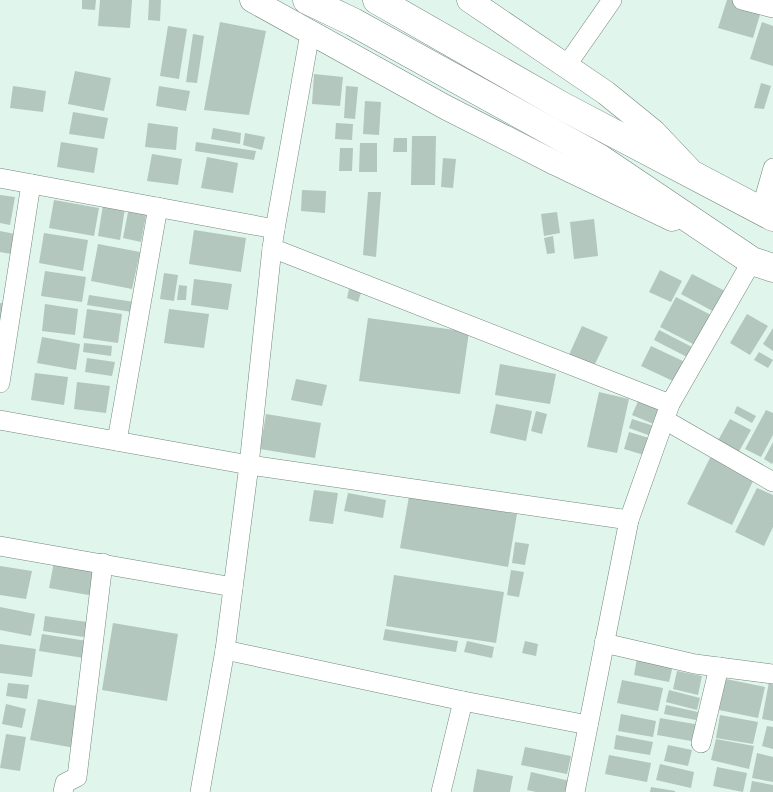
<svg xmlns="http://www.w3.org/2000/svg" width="773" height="792" font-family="'Titillium Web',sans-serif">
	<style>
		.building { fill: #b3c7be }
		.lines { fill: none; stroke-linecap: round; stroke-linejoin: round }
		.minor-casing { stroke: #74877e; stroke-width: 20 }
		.major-casing { stroke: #74877e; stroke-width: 25 }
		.highway-casing { stroke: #74877e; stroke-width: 29 }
		.minor { stroke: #fff; stroke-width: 19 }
		.major { stroke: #fff; stroke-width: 24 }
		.highway { stroke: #fff; stroke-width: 28 }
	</style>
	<rect width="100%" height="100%" fill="#e0f5eb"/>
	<g class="building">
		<polygon points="82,0 96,0 95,10 82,9"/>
		<polygon points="100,0 132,0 130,28 98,26"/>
		<polygon points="149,0 161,0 160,21 148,20"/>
		<polygon points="727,0 736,0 762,8 753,38 718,28"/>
		<polygon points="220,22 266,31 249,115 204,110"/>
		<polygon points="762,22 773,26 773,66 750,59"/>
		<polygon points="168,26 187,29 179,79 160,76"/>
		<polygon points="193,34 204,36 197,83 186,82"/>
		<polygon points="75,71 111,78 104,111 68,104"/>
		<polygon points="314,74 343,77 340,106 312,104"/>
		<polygon points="761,83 771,86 764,109 754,108"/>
		<polygon points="13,86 46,91 43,112 10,108"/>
		<polygon points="159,86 190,91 186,111 156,106"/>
		<polygon points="346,86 358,87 355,119 344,118"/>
		<polygon points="365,101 381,102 379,135 363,134"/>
		<polygon points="73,112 108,118 104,139 69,134"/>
		<polygon points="148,123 178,127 176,150 145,147"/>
		<polygon points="336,123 353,124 352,140 335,139"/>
		<polygon points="213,128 241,133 240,144 211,139"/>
		<polygon points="245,133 265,137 262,150 243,145"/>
		<polygon points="412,136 436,136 435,185 411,185"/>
		<polygon points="394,138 407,138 407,152 393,152"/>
		<polygon points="61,142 98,148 94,173 57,167"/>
		<polygon points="196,142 256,151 254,160 195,151"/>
		<polygon points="360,143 377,143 377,172 359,172"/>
		<polygon points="340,148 353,148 352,171 339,171"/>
		<polygon points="152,154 182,159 178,185 147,181"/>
		<polygon points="207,157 238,163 233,193 201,188"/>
		<polygon points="443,158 456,159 453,188 441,187"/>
		<polygon points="302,190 326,191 325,213 301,211"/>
		<polygon points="368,192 381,192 376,257 363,255"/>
		<polygon points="0,195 15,197 10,225 0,223"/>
		<polygon points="54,200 99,208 94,236 49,228"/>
		<polygon points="103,205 125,208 120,240 98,236"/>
		<polygon points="129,207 147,210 141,242 123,238"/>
		<polygon points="557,212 560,233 544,236 541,214"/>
		<polygon points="594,219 598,256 574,259 570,222"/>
		<polygon points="194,230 246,238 241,272 189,264"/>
		<polygon points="0,231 15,234 11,254 0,252"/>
		<polygon points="44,233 88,240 83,271 39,263"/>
		<polygon points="553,236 555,253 547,254 544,238"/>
		<polygon points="98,244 140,252 132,289 91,281"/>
		<polygon points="660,270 682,281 671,302 649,292"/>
		<polygon points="45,271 86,277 82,302 41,296"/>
		<polygon points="164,273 178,275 174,301 160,299"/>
		<polygon points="692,274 729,293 718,314 681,294"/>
		<polygon points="194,279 232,284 228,310 191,305"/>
		<polygon points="179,285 187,286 186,300 177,300"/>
		<polygon points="349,289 361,293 358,302 347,298"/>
		<polygon points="89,295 134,302 132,312 87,305"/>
		<polygon points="676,297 713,316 697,346 660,327"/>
		<polygon points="0,303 5,304 0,326"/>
		<polygon points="45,304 78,309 75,335 42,331"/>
		<polygon points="87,309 122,314 118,343 83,338"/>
		<polygon points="169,309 209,314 204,348 164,343"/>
		<polygon points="747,314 768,326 750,355 730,343"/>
		<polygon points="368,318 469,332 460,394 359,381"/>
		<polygon points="582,326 608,337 593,368 568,357"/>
		<polygon points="773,328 773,351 763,344"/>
		<polygon points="659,330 692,347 687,357 654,340"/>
		<polygon points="42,337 80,344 76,370 37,363"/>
		<polygon points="84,343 112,346 111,356 83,352"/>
		<polygon points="651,346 685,362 675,382 641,366"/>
		<polygon points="759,352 773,360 768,368 754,360"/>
		<polygon points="87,358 115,362 112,376 85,372"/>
		<polygon points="500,364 556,374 550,404 495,395"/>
		<polygon points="35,373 68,377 64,405 31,400"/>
		<polygon points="296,379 327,385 322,406 291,400"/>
		<polygon points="77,382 110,386 106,413 74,409"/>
		<polygon points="599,392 629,399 617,453 587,447"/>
		<polygon points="639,399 662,409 656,425 632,415"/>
		<polygon points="496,404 532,411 526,441 490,433"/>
		<polygon points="737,406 756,416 752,423 734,413"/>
		<polygon points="766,410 773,413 773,435 761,457 745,449"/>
		<polygon points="536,411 547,414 542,434 531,431"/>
		<polygon points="266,414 321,423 315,458 260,449"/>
		<polygon points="632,419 654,426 651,436 629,428"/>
		<polygon points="730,419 751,430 737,455 716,444"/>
		<polygon points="629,432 649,438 644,455 624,449"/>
		<polygon points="773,442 773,462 772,464 764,459"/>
		<polygon points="711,456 755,477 732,525 687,504"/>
		<polygon points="757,488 773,495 773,527 764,546 735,532"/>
		<polygon points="314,490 338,493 333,524 309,521"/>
		<polygon points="348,493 386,500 383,518 344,511"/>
		<polygon points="409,496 517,514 508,567 400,548"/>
		<polygon points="515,542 529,544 525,565 512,563"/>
		<polygon points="54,562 99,570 94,596 49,588"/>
		<polygon points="0,566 32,571 26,599 0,595"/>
		<polygon points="511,570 524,572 519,597 507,595"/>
		<polygon points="394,575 504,592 496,643 386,626"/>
		<polygon points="0,607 35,614 31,636 0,630"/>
		<polygon points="45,616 87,622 84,637 43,631"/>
		<polygon points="113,623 178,634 167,701 102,690"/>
		<polygon points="385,629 458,641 456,652 383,640"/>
		<polygon points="42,634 87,641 84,658 39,651"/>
		<polygon points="467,641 494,647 492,658 464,652"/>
		<polygon points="525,641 538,644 536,656 522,653"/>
		<polygon points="0,644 36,649 32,677 0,673"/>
		<polygon points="637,658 673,665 669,682 634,675"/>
		<polygon points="677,671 702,676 698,695 673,689"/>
		<polygon points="726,679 765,687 758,718 719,710"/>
		<polygon points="622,680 663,688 658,711 617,703"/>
		<polygon points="769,682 773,683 773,721 762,719"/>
		<polygon points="8,683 29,685 27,699 6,696"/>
		<polygon points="669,690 700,698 697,710 666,702"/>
		<polygon points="38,699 82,707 75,748 30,740"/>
		<polygon points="6,704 26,709 22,728 2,724"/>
		<polygon points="666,705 698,712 696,720 664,714"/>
		<polygon points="621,714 656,721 653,737 618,731"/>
		<polygon points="720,715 758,722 753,744 716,738"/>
		<polygon points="660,718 700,725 697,742 657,735"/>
		<polygon points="767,726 773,727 773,749 762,746"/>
		<polygon points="6,734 26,737 20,771 0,768"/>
		<polygon points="616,735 653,742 650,755 614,749"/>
		<polygon points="716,739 754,746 749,769 711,760"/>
		<polygon points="668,745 692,750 688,766 664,761"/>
		<polygon points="525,747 571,756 567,774 521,765"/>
		<polygon points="757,753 773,757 773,782 752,778"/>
		<polygon points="609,755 651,763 647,782 605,774"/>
		<polygon points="660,764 694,772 691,788 656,780"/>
		<polygon points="717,767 747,773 743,792 713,786"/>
		<polygon points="477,769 513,776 510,792 473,792"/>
		<polygon points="531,772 570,781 567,792 536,792 527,790"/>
		<polygon points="752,781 773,785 773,792 750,792"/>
		<polygon points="651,787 675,791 675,792 650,792"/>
	</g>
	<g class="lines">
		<g class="minor-casing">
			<g id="minor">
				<polyline points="742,0 773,8"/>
				<polyline points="566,66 612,0"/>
				<polyline points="0,178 275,229 310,33"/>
				<polyline points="761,210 773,168"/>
				<polyline points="275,229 272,248 670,404 629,520 575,792"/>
				<polyline points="272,248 249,465 225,650 463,701 588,725"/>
				<polyline points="0,383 31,184"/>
				<polyline points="670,404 752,261"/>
				<polyline points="0,420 249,465 629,520"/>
				<polyline points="665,420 773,482"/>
				<polyline points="117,441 158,207"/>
				<polyline points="0,546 233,587"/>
				<polyline points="604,643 695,664 773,674"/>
				<polyline points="701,743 719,667"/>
				<polyline points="63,792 65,783 77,777 103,563"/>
				<polyline points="200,792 225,650"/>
				<polyline points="441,792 463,701"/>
			</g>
		</g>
		<g class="major-casing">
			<g id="major">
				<polyline points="252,0 445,107 555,163 672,219"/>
				<polyline points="469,0 606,93 654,132 689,169"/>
			</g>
		</g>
		<g class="highway-casing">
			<g id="highway">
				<polyline points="307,0 353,22 599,158 752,261 773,268"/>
				<polyline points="377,0 562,106 773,217"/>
			</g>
		</g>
		<use href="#minor" class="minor"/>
		<use href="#major" class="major"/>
		<use href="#highway" class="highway"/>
	</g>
</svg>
